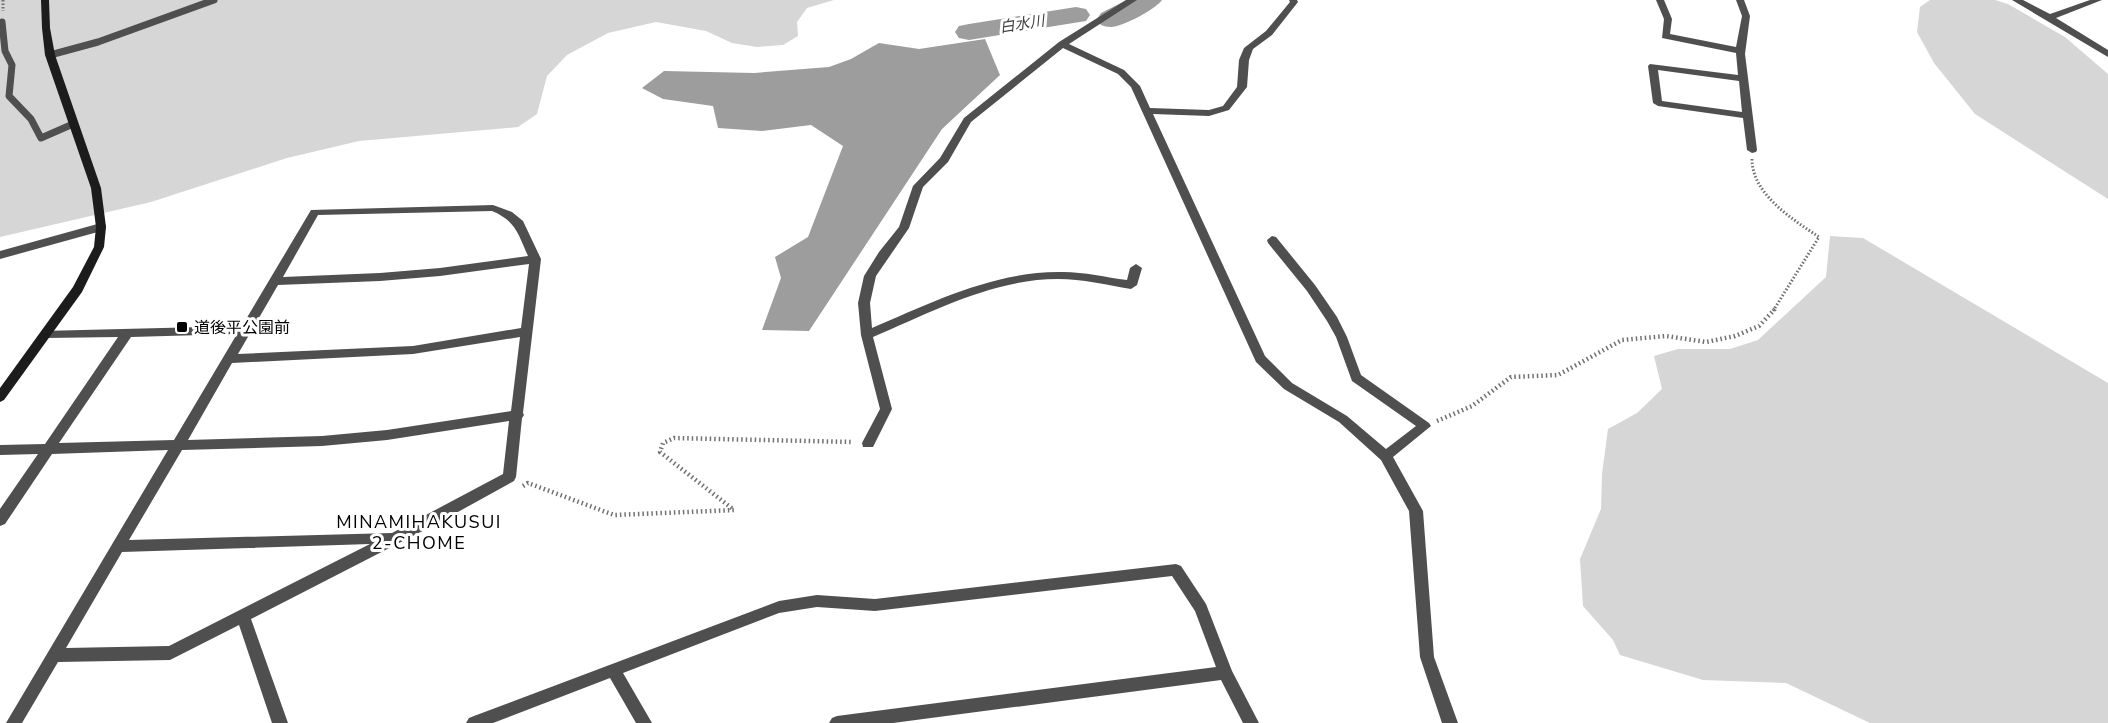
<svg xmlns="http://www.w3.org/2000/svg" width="2108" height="723" font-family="'Nunito Sans','Noto Sans JP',sans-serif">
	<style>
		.green { fill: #d6d6d6 }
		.water { fill: #9d9d9d }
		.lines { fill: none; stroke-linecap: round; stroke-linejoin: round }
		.river { fill: #9d9d9d; fill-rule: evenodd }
		.path-far1 { stroke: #717171; stroke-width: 3; stroke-dasharray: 1.5 2; stroke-linecap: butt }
		.path { stroke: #717171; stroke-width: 4.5; stroke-dasharray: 1.5 3; stroke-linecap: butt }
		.lane { stroke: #4f4f4f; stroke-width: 7 }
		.street { fill: #4f4f4f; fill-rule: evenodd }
		.secondary { fill: #1c1c1c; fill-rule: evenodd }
		.poi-dot { fill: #000; stroke: #fff; stroke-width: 2 }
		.labels { text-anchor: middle; stroke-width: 6; stroke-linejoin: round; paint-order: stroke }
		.far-water-label { font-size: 15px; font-style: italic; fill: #3e3e3e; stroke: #fff }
		.poi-label { font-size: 16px; fill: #000; stroke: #fff; text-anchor: start }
		.neighbourhood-label { font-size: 18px; letter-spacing: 1.5px; fill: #000; stroke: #fff }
	</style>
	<rect width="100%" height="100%" fill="#fff"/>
	<g class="green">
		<polygon points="0,0 834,0 807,8 797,22 798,36 783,45 757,47 732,43 706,31 656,22 608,33 567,55 547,76 537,114 518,127 359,141 287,158 151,202 0,237"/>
		<polygon points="1930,0 1995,0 2008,4 2065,37 2108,74 2108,199 1975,114 1934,63 1917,32 1920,7"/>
		<polygon points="1830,236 1863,238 2108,383 2108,723 1870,723 1786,683 1703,680 1620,655 1613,640 1583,606 1580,559 1601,509 1602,474 1608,429 1637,413 1662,389 1654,356 1678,349 1730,349 1758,340 1826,277"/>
	</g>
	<polygon class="water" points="985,39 1000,75 942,129 809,331 762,330 781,278 775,257 808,237 843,146 811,125 762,131 718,128 713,106 663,99 642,88 664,71 754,73 829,67 851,59 879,43 919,49"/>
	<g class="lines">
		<g class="river">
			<path d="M1127 0H1162C1156 9 1122 27 1111 27 1107 27 1104 26 1101 25L1097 19 1101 13Z"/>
			<polygon points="1076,7 1086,9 1090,15 1086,21 969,40 959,38 955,32 959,26 969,24"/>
		</g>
		<g class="path-far1">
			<polyline points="3,0 3,11"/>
			<path d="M1752 159C1752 194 1792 219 1819 237L1773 311"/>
		</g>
		<g class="path">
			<polyline points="1437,421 1472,406 1511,377 1558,375 1622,340 1666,336 1706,342 1735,336 1759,326 1775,309"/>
			<polyline points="523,486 528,483 614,515 734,510 660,452 663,443 674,438 853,442"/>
		</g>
		<g class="lane">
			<polyline points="2,22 5,51 12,65 9,96 31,119 41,138 73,124"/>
			<polyline points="50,55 98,42 214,0"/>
		</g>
		<g class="street">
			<path d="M1126 0H1137L1069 44 1124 70 1140 86 1150 108 1209 110 1223 106 1237 87 1239 60 1244 48 1266 31 1290 2 1289 0H1297L1298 2 1272 35 1253 49 1249 60 1247 87 1229 110 1209 116 1153 114 1265 356 1292 383 1347 416 1386 449 1416 426 1352 381 1336 337 1327 321 1307 291 1268 243 1267 240 1272 236 1276 237 1315 285 1337 317 1347 337 1361 375 1429 423 1431 426 1393 457 1423 511 1434 657 1458 723H1442L1420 657 1409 511 1381 460 1339 422 1284 389 1256 362 1131 87 1118 74 1063 48 971 122 948 162 923 187 909 228 876 276 870 303 872 328C930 303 993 272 1058 272 1081 271 1104 277 1127 280L1130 268 1136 264 1142 268 1137 285 1131 289C1107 285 1082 279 1058 279 993 279 931 312 873 337L892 409 873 447H863L862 443 880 409 861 335 858 303 864 276 879 252 899 227 913 186 940 158 964 118 1059 42Z"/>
			<path d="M1656 0H1664L1672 19 1670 34 1736 47 1742 16 1736 0H1744L1750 16 1745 54 1757 150 1756 152 1752 153 1747 150 1743 118 1658 106 1653 103 1648 66 1650 64 1738 75 1736 53 1662 38 1664 19ZM1658 70 1739 81 1742 112 1662 101Z"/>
			<polygon points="2012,0 2023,0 2050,14 2090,0 2102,0 2056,18 2108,50 2108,57"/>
			<path d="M493 205 512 212 523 221 541 259 523 413 524 415 522 418 516 477 514 481 438 523 251 619 288 723H272L239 625 170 660 58 662 22 723H6L168 450 52 454 5 524 0 526V509L38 454 0 455V445L45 444 118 337 46 338 40 334 42 331 242 326 311 210ZM492 211C516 221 518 234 528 256L440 268 380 273 283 277 318 215ZM529 264 521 328 413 346 238 354 278 285 380 281 440 276ZM237 334 174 440 59 443 131 337ZM520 337 511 411 387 430 322 436 188 440 232 363 413 354ZM509 421 503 474 392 533 129 540 182 450 322 446 387 440ZM370 544 169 646 66 648 122 552Z"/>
			<polygon points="101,223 105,224 106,227 105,230 0,259 0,251"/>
			<polygon points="1176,564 1181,566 1206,604 1232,671 1259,723 1243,723 1221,680 893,723 829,723 832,718 837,716 1216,667 1195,611 1172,576 875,611 817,607 779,613 623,673 652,723 636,723 610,678 493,723 466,723 469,718 474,716 779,601 817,595 875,599"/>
		</g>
		<polygon class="secondary" points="41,0 49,0 50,28 55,55 101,188 106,227 104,247 82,292 4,400 0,402 0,388 73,287 94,247 96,227 91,188 45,55 42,28"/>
	</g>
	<rect class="poi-dot" x="176" y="321" width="12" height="12" rx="3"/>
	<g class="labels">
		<g class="far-water-label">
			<text transform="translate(1022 24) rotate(-9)" y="5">白水川</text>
		</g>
		<g class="poi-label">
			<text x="194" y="333">道後平公園前</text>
		</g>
		<g class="neighbourhood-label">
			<text x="419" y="528">MINAMIHAKUSUI<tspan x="419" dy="21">2-CHOME</tspan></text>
		</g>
	</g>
</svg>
